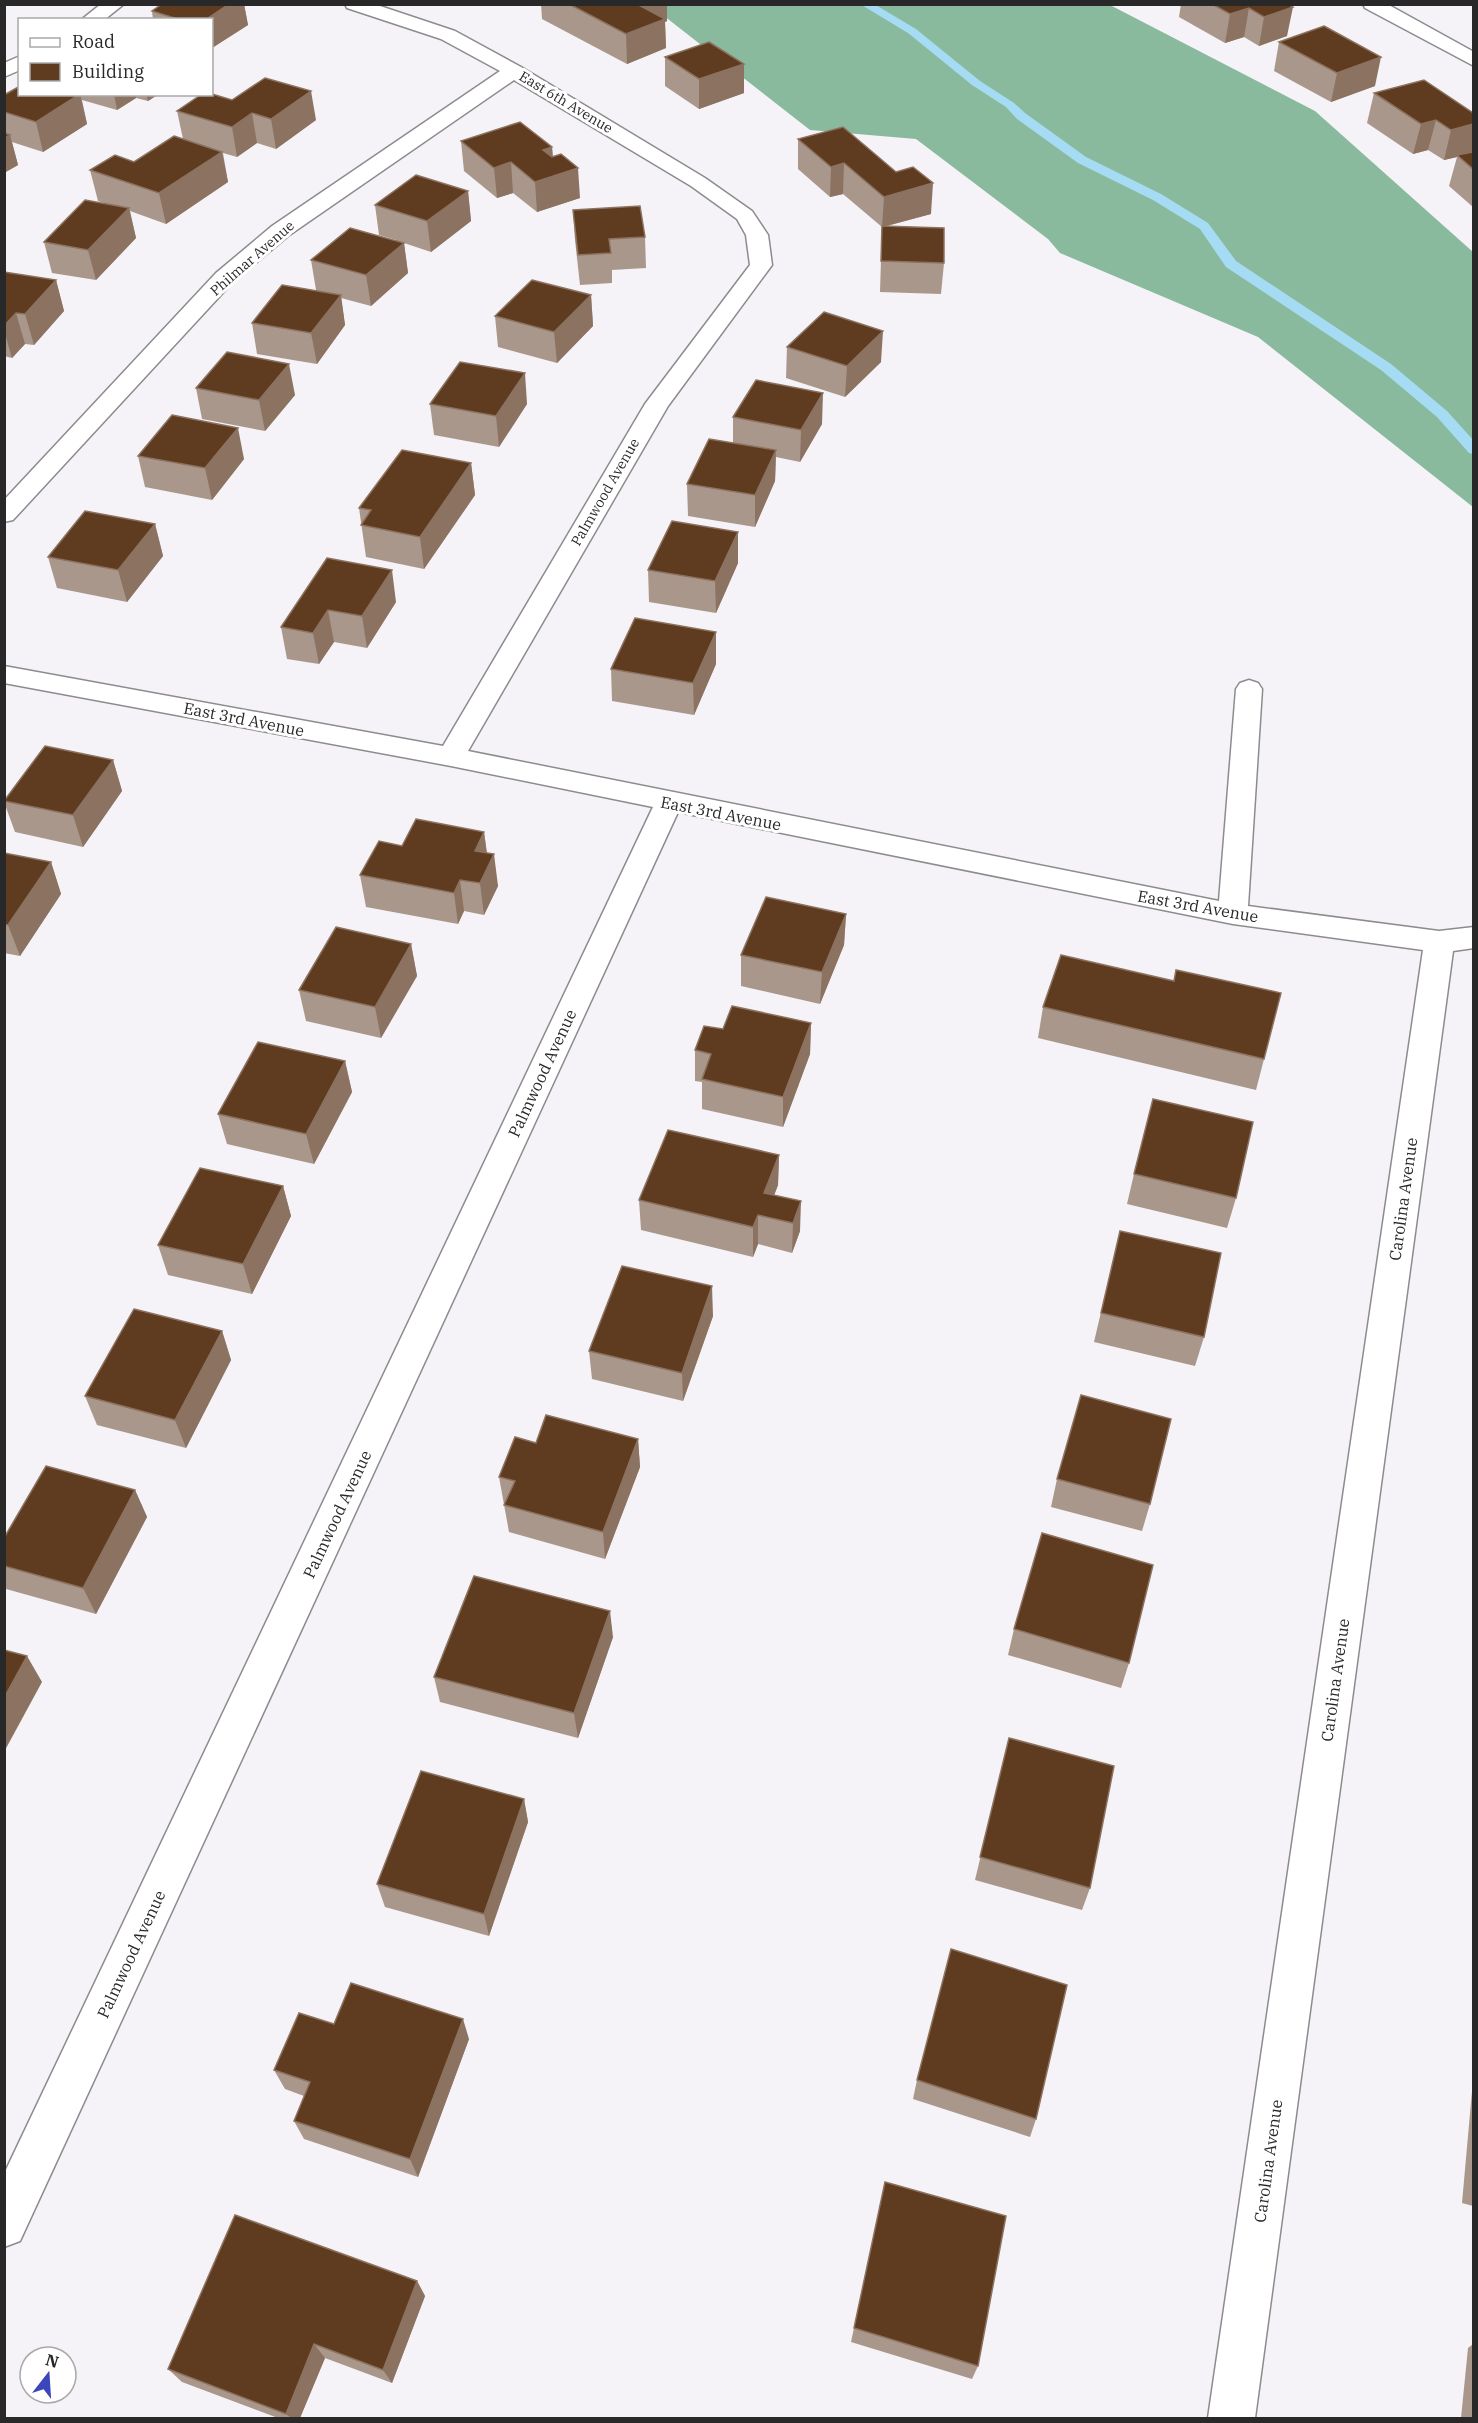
<svg xmlns="http://www.w3.org/2000/svg" width="1478" height="2423" font-family="'IBM Plex Serif',serif">
	<style>
		.forest { fill: #8aba9e }
		.lines { fill: none; stroke-linecap: round; stroke-linejoin: round }
		.stream { fill: #a5dcf4; fill-rule: evenodd }
		.minor-casing { stroke: #8d8b8e; stroke-width: 3 }
		.major-casing { stroke: #8d8b8e; stroke-width: 3 }
		.minor { fill: #fff; fill-rule: evenodd }
		.major { fill: #fff; fill-rule: evenodd }
		.wall { fill: #aa978b }
		.shaded-wall { fill: #8c7260 }
		.building { fill: #5f3b1f; stroke: #8c7260; stroke-width: 1.5 }
		.labels { text-anchor: middle; stroke-width: 6; stroke-linejoin: round; paint-order: stroke }
		.far-street-label { font-size: 14px; fill: #282829; stroke: #fff }
		.street-label { font-size: 16px; fill: #282829; stroke: #fff }
	</style>
	<rect width="100%" height="100%" fill="#f5f3f7"/>
	<polygon class="forest" points="650,5 1110,5 1315,111 1473,252 1473,507 1258,337 1060,253 1048,239 916,139 810,130"/>
	<g class="lines">
		<polygon class="stream" points="860,4 874,4 916,29 980,81 1014,103 1025,113 1086,157 1161,194 1208,223 1236,261 1391,364 1447,411 1474,441 1474,454 1469,453 1437,417 1381,370 1226,267 1200,229 1153,200 1078,163 1017,119 1006,107 972,85 908,33"/>
		<g class="minor-casing">
			<g id="minor">
				<polygon points="345,4 374,4 455,31 521,67 705,178 752,211 768,235 772,265 668,406 468,751 1219,901 1236,689 1240,683 1249,680 1258,683 1262,689 1248,906 1439,931 1474,927 1474,948 1453,951 1255,2418 1208,2418 1423,950 1233,924 678,812 20,2241 4,2247 4,2174 653,807 451,766 4,683 4,666 443,746 645,404 750,265 746,235 737,219 691,186 514,80 288,236 232,283 13,520 4,522 4,500 216,273 272,226 500,71 441,39 347,8"/>
				<polygon points="1363,4 1387,4 1474,52 1474,66 1365,8"/>
			</g>
		</g>
		<g class="major-casing">
			<g id="major">
				<polygon points="101,4 124,4 104,20 81,20"/>
				<polygon points="20,56 20,70 4,77 4,63"/>
			</g>
		</g>
		<use href="#minor" class="minor"/>
		<use href="#major" class="major"/>
	</g>
	<g class="wall">
		<polygon points="162,4 244,4 248,25 212,48 212,20 153,20 152,11"/>
		<polygon points="541,4 667,4 667,21 665,22 666,48 627,64 542,19"/>
		<polygon points="1181,4 1288,4 1287,36 1259,46 1244,37 1225,43 1179,17"/>
		<polygon points="1279,42 1375,86 1331,102 1274,71"/>
		<polygon points="665,57 744,93 699,109 665,86"/>
		<polygon points="1374,93 1473,113 1473,207 1449,186 1457,157 1444,160 1428,150 1413,154 1367,123"/>
		<polygon points="20,94 159,94 148,101 136,98 117,110 82,100 87,124 43,152 12,142 18,165 4,173 4,95"/>
		<polygon points="232,100 316,120 276,149 257,143 237,157 223,153 228,182 166,224 130,211 136,238 96,280 52,273 44,242 107,204 98,201 90,170 134,162 183,139 177,111"/>
		<polygon points="843,127 931,214 887,226 944,263 941,294 880,292 882,227 843,194 830,197 798,169 798,139"/>
		<polygon points="461,141 552,147 553,157 580,198 537,212 513,193 497,198 464,171"/>
		<polygon points="468,191 471,221 431,252 404,243 408,273 371,306 341,298 345,325 317,364 257,354 252,323 316,290 311,260 396,240 379,235 375,205"/>
		<polygon points="573,210 645,237 646,268 612,270 612,283 580,285 575,240"/>
		<polygon points="4,272 56,280 64,311 34,345 25,344 12,358 4,356"/>
		<polygon points="591,295 593,326 557,363 498,347 495,316"/>
		<polygon points="787,347 881,362 845,397 786,378"/>
		<polygon points="196,388 295,395 265,431 202,419"/>
		<polygon points="430,404 527,404 499,447 434,435"/>
		<polygon points="733,417 822,424 800,462 776,457 775,481 755,527 688,516 687,484 733,443"/>
		<polygon points="138,456 244,459 212,500 145,487"/>
		<polygon points="471,463 475,495 424,569 366,557 359,508"/>
		<polygon points="155,524 163,556 127,602 57,588 48,557"/>
		<polygon points="327,558 396,602 367,648 334,642 319,664 287,659 281,627"/>
		<polygon points="738,563 716,613 649,602 648,570"/>
		<polygon points="716,632 716,664 694,715 612,701 611,669"/>
		<polygon points="113,760 122,791 83,847 15,832 4,802 4,800"/>
		<polygon points="484,832 487,853 498,886 484,915 464,911 458,924 366,907 360,875 402,846"/>
		<polygon points="4,853 51,862 61,894 20,956 4,953"/>
		<polygon points="846,914 844,945 820,1004 741,986 741,955"/>
		<polygon points="411,944 417,976 381,1038 306,1021 299,990"/>
		<polygon points="1174,981 1264,1059 1256,1090 1038,1038 1043,1007"/>
		<polygon points="811,1023 810,1054 783,1127 702,1109 702,1082 695,1081 695,1050 723,1029"/>
		<polygon points="345,1061 352,1092 314,1164 227,1144 218,1114"/>
		<polygon points="779,1155 778,1185 774,1195 800,1231 792,1253 758,1244 753,1257 641,1230 639,1200"/>
		<polygon points="1134,1174 1236,1198 1227,1228 1127,1204"/>
		<polygon points="283,1186 291,1216 252,1294 168,1275 158,1245"/>
		<polygon points="1120,1231 1204,1337 1195,1366 1094,1342"/>
		<polygon points="713,1316 683,1401 592,1379 589,1351"/>
		<polygon points="222,1331 231,1360 186,1448 97,1425 85,1396"/>
		<polygon points="638,1439 640,1467 605,1559 509,1532 499,1477 536,1443"/>
		<polygon points="1057,1479 1150,1504 1142,1531 1051,1507"/>
		<polygon points="135,1490 147,1517 96,1614 6,1589 4,1587 4,1538"/>
		<polygon points="1014,1629 1129,1663 1121,1688 1008,1655"/>
		<polygon points="613,1637 578,1738 440,1702 434,1677"/>
		<polygon points="1009,1738 1090,1888 1082,1910 975,1880"/>
		<polygon points="524,1799 528,1822 489,1936 385,1907 377,1884"/>
		<polygon points="334,2024 469,2039 418,2177 304,2139 294,2121 304,2096 285,2089 274,2070"/>
		<polygon points="917,2080 1036,2119 1030,2137 913,2099"/>
		<polygon points="1473,2080 1473,2206 1462,2203"/>
		<polygon points="885,2182 978,2366 972,2379 851,2342"/>
		<polygon points="417,2281 425,2296 392,2383 325,2358 300,2418 278,2418 182,2382 168,2369"/>
		<polygon points="1473,2344 1473,2418 1461,2418 1468,2348"/>
	</g>
	<g class="shaded-wall">
		<polygon points="229,4 244,4 248,25 212,48 212,20 205,20"/>
		<polygon points="636,4 667,4 667,21 665,22 666,48 627,64 626,34"/>
		<polygon points="1293,7 1287,36 1259,46 1264,17"/>
		<polygon points="1249,8 1244,37 1225,43 1230,14"/>
		<polygon points="1381,57 1375,86 1331,102 1337,73"/>
		<polygon points="744,64 744,93 699,109 699,79"/>
		<polygon points="311,91 316,120 276,149 271,119"/>
		<polygon points="80,94 87,124 43,152 36,122"/>
		<polygon points="114,94 136,94 136,98 117,110"/>
		<polygon points="146,94 159,94 148,101"/>
		<polygon points="252,113 257,143 237,157 232,127"/>
		<polygon points="1436,120 1428,150 1413,154 1421,124"/>
		<polygon points="1473,124 1473,152 1457,155 1457,157 1444,160 1451,130"/>
		<polygon points="10,135 18,165 4,173 4,138"/>
		<polygon points="552,147 554,175 578,168 580,198 537,212 535,182 543,150"/>
		<polygon points="222,152 228,182 166,224 159,193"/>
		<polygon points="511,162 513,193 497,198 494,168"/>
		<polygon points="844,163 843,194 830,197 831,167"/>
		<polygon points="933,183 931,214 882,227 884,197"/>
		<polygon points="468,191 471,221 431,252 427,221"/>
		<polygon points="129,208 136,238 96,280 88,250"/>
		<polygon points="404,243 408,273 371,306 366,275"/>
		<polygon points="56,280 64,311 34,345 25,314"/>
		<polygon points="341,295 345,325 317,364 311,333"/>
		<polygon points="591,295 593,326 557,363 554,332"/>
		<polygon points="16,313 25,344 12,358 4,330 4,326"/>
		<polygon points="883,331 881,362 845,397 847,366"/>
		<polygon points="289,364 295,395 265,431 259,400"/>
		<polygon points="525,373 527,404 499,447 496,416"/>
		<polygon points="823,393 822,424 800,462 801,430"/>
		<polygon points="238,428 244,459 212,500 205,468"/>
		<polygon points="776,450 775,481 755,527 755,495"/>
		<polygon points="471,463 475,495 424,569 420,537"/>
		<polygon points="155,524 163,556 127,602 118,570"/>
		<polygon points="738,532 738,563 716,613 715,581"/>
		<polygon points="392,570 396,602 367,648 362,616"/>
		<polygon points="328,610 334,642 319,664 313,633"/>
		<polygon points="716,632 716,664 694,715 693,683"/>
		<polygon points="113,760 122,791 83,847 73,815"/>
		<polygon points="484,832 488,863 475,851"/>
		<polygon points="494,854 498,886 484,915 480,883"/>
		<polygon points="51,862 61,894 20,956 8,925"/>
		<polygon points="460,880 464,911 458,924 454,893"/>
		<polygon points="846,914 844,945 820,1004 822,972"/>
		<polygon points="411,944 417,976 381,1038 375,1007"/>
		<polygon points="811,1023 810,1054 783,1127 783,1097"/>
		<polygon points="345,1061 352,1092 314,1164 306,1134"/>
		<polygon points="779,1155 778,1185 766,1217 764,1193"/>
		<polygon points="283,1186 291,1216 252,1294 243,1264"/>
		<polygon points="801,1201 800,1231 792,1253 793,1223"/>
		<polygon points="758,1215 758,1244 753,1257 753,1227"/>
		<polygon points="712,1286 713,1316 683,1401 682,1373"/>
		<polygon points="222,1331 231,1360 186,1448 175,1420"/>
		<polygon points="638,1439 640,1467 605,1559 603,1532"/>
		<polygon points="135,1490 147,1517 96,1614 83,1588"/>
		<polygon points="610,1611 613,1637 578,1738 574,1713"/>
		<polygon points="27,1656 42,1682 4,1752 4,1698"/>
		<polygon points="524,1799 528,1822 489,1936 484,1914"/>
		<polygon points="463,2019 469,2039 418,2177 410,2159"/>
		<polygon points="417,2281 425,2296 392,2383 383,2370"/>
		<polygon points="314,2344 325,2358 300,2418 291,2418 286,2414"/>
	</g>
	<g class="building">
		<polygon points="162,4 229,4 205,20 181,20 152,11"/>
		<polygon points="569,4 637,4 665,19 626,34"/>
		<polygon points="1212,4 1288,4 1293,7 1264,17 1249,8 1230,14"/>
		<polygon points="1324,26 1381,57 1337,73 1279,42"/>
		<polygon points="709,42 744,64 699,79 665,57"/>
		<polygon points="265,78 311,91 271,119 252,113 232,127 177,111 202,94 212,94 232,100"/>
		<polygon points="1424,80 1473,113 1473,124 1451,130 1436,120 1421,124 1374,93"/>
		<polygon points="20,86 20,94 80,94 36,122 4,112 4,95"/>
		<polygon points="520,122 552,147 543,150 552,157 561,154 578,168 535,182 511,162 494,168 461,141"/>
		<polygon points="843,127 896,172 913,167 933,183 884,197 844,163 831,167 798,139"/>
		<polygon points="4,133 10,135 4,138"/>
		<polygon points="174,136 222,152 159,193 90,170 115,155 134,162"/>
		<polygon points="1473,152 1473,169 1457,155"/>
		<polygon points="416,175 468,191 427,221 375,205"/>
		<polygon points="85,200 129,208 88,250 44,242"/>
		<polygon points="640,206 645,237 609,239 611,253 578,255 573,210"/>
		<polygon points="882,226 944,228 944,263 881,261"/>
		<polygon points="350,228 404,243 366,275 311,260"/>
		<polygon points="4,272 56,280 25,314 16,313 4,326"/>
		<polygon points="532,280 591,295 554,332 495,316"/>
		<polygon points="282,285 341,295 311,333 252,323"/>
		<polygon points="824,312 883,331 847,366 787,347"/>
		<polygon points="227,352 289,364 259,400 196,388"/>
		<polygon points="460,362 525,373 496,416 430,404"/>
		<polygon points="756,380 823,393 801,430 733,417"/>
		<polygon points="172,415 238,428 205,468 138,456"/>
		<polygon points="709,439 776,450 755,495 687,484"/>
		<polygon points="402,450 471,463 420,537 361,525 371,510 359,508"/>
		<polygon points="85,511 155,524 118,570 48,557"/>
		<polygon points="672,521 738,532 715,581 648,570"/>
		<polygon points="327,558 392,570 362,616 328,610 313,633 281,627"/>
		<polygon points="635,618 716,632 693,683 611,669"/>
		<polygon points="45,746 113,760 73,815 4,801"/>
		<polygon points="416,819 484,832 475,851 494,854 480,883 460,880 454,893 360,875 379,841 402,846"/>
		<polygon points="4,853 51,862 8,925 4,924"/>
		<polygon points="766,897 846,914 822,972 741,955"/>
		<polygon points="336,927 411,944 375,1007 299,990"/>
		<polygon points="1061,955 1174,981 1176,970 1281,993 1264,1059 1043,1007"/>
		<polygon points="732,1006 811,1023 783,1097 702,1079 711,1054 695,1050 704,1026 723,1029"/>
		<polygon points="258,1042 345,1061 306,1134 218,1114"/>
		<polygon points="1153,1099 1253,1122 1236,1198 1134,1174"/>
		<polygon points="668,1130 779,1155 764,1193 801,1201 793,1223 758,1215 753,1227 639,1200"/>
		<polygon points="200,1168 283,1186 243,1264 158,1245"/>
		<polygon points="1120,1231 1221,1253 1204,1337 1101,1313"/>
		<polygon points="622,1266 712,1286 682,1373 589,1351"/>
		<polygon points="134,1309 222,1331 175,1420 85,1396"/>
		<polygon points="1081,1395 1171,1419 1150,1504 1057,1479"/>
		<polygon points="546,1415 638,1439 603,1532 504,1505 515,1481 499,1477 515,1437 536,1443"/>
		<polygon points="46,1466 135,1490 83,1588 4,1566 4,1538"/>
		<polygon points="1042,1533 1153,1565 1129,1663 1014,1629"/>
		<polygon points="474,1576 610,1611 574,1713 434,1677"/>
		<polygon points="4,1650 27,1656 4,1698"/>
		<polygon points="1009,1738 1114,1766 1090,1888 980,1857"/>
		<polygon points="421,1771 524,1799 484,1914 377,1884"/>
		<polygon points="951,1949 1067,1985 1036,2119 917,2080"/>
		<polygon points="351,1983 463,2019 410,2159 294,2121 310,2082 274,2070 299,2013 334,2024"/>
		<polygon points="885,2182 1006,2216 978,2366 854,2328"/>
		<polygon points="235,2215 417,2281 383,2370 314,2344 286,2414 168,2369"/>
	</g>
	<g class="labels">
		<g class="far-street-label">
			<text transform="translate(566 102) rotate(31)" y="5">East 6th Avenue</text>
			<text transform="translate(252 258) rotate(-41)" y="5">Philmar Avenue</text>
			<text transform="translate(605 492) rotate(-60)" y="5">Palmwood Avenue</text>
		</g>
		<g class="street-label">
			<text transform="translate(244 719) rotate(11)" y="6">East 3rd Avenue</text>
			<text transform="translate(721 813) rotate(11)" y="6">East 3rd Avenue</text>
			<text transform="translate(1198 906) rotate(10)" y="6">East 3rd Avenue</text>
			<text transform="translate(542 1073) rotate(-65)" y="6">Palmwood Avenue</text>
			<text transform="translate(1403 1199) rotate(-82)" y="6">Carolina Avenue</text>
			<text transform="translate(337 1514) rotate(-65)" y="6">Palmwood Avenue</text>
			<text transform="translate(1335 1680) rotate(-82)" y="6">Carolina Avenue</text>
			<text transform="translate(131 1954) rotate(-65)" y="6">Palmwood Avenue</text>
			<text transform="translate(1268 2161) rotate(-82)" y="6">Carolina Avenue</text>
		</g>
	</g>
	<rect width="1478" height="2423" fill="none" stroke="#282829" stroke-width="12"/>
	<rect x="18" y="18" width="195" height="78" fill="#ffffff" stroke="#a9a9a9" stroke-width="1.5"/>
	<rect x="30" y="38" width="30" height="9" fill="#ffffff" stroke="#a9a9a9" stroke-width="1.5"/>
	<text x="72" y="48" font-size="18" fill="#282829">Road</text>
	<rect x="30" y="63" width="30" height="18" fill="#5f3b1f" stroke="#a9a9a9" stroke-width="1.5"/>
	<text x="72" y="78" font-size="18" fill="#282829">Building</text>
	<g transform="translate(48 2375) rotate(17)"><circle r="28" fill="#ffffff" stroke="#a9a9a9" stroke-width="1.5"/>
	<path d="M0-4.5L10 22L0 15L-10 22Z" fill="#3a46ba"/>
	<text y="-9" font-size="16" font-weight="bold" text-anchor="middle" fill="#282829">N</text>
	</g>
</svg>
